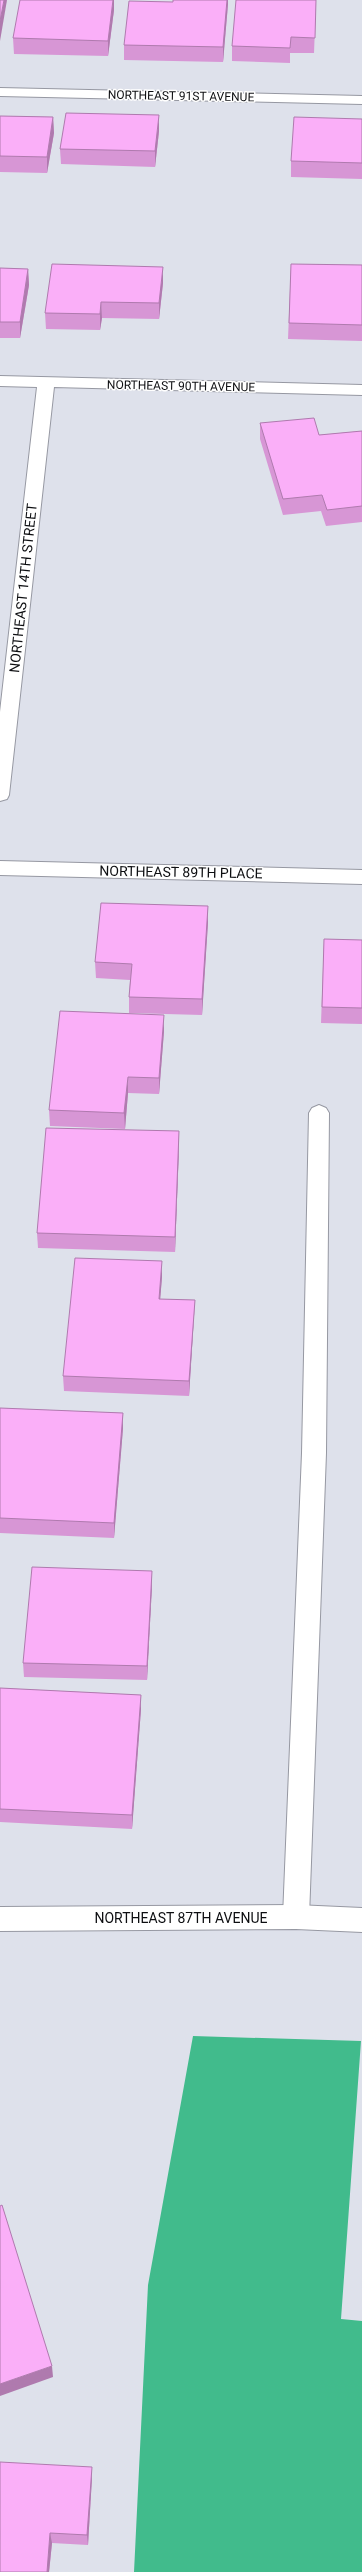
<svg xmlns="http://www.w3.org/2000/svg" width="362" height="2572" font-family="Roboto,sans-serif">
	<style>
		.forest { fill: #41bb8c }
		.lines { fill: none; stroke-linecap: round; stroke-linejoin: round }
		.service-casing { stroke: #9698a2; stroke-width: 2 }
		.minor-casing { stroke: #9698a2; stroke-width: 2 }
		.secondary-casing { stroke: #9698a2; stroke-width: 2 }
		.service { fill: #fff; fill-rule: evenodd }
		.minor { fill: #fff; fill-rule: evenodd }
		.secondary { fill: #fff; fill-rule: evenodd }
		.wall { fill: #d796d5 }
		.shaded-wall { fill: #af7aae }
		.building { fill: #faaff8; stroke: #af7aae }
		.labels { text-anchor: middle; stroke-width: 3; stroke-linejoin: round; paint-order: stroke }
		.far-street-label { font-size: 12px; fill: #0d0e11; stroke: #fff }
		.street-label { font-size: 14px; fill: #0d0e11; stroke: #fff }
	</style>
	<rect width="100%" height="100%" fill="#dee1eb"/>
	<polygon class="forest" points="193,2036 361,2041 341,2319 362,2321 362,2572 134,2572 148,2285"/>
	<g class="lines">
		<g class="service-casing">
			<polygon id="service" points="319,1105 326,1108 329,1113 326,1453 309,1917 305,1925 296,1929 287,1925 283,1917 302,1453 309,1113 312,1108"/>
		</g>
		<g class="minor-casing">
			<g id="minor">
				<polygon points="0,88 362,96 362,104 0,96"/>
				<polygon points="0,376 362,385 362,395 54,387 9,795 7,799 0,801 0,712 37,387 0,386"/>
				<polygon points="0,861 362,870 362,884 0,875"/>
			</g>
		</g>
		<g class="secondary-casing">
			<polygon id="secondary" points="296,1905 362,1908 362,1932 296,1929 0,1931 0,1907"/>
		</g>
		<use href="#service" class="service"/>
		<use href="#minor" class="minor"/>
		<use href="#secondary" class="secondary"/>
	</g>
	<g class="wall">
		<polygon points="316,0 314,53 290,53 290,63 232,61 232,46"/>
		<polygon points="173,2 228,4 223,62 124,60 124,45"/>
		<polygon points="114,10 108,56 14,54 13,38"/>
		<polygon points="0,116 53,117 54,133 47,173 0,172"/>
		<polygon points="362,119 362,179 291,177 291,161"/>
		<polygon points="159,131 155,167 61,164 60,149"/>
		<polygon points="291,264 362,265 362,341 288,339"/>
		<polygon points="0,268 28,269 29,285 20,338 0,338"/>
		<polygon points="163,283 159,319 102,318 100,330 46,329 45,313"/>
		<polygon points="260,423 319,435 362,431 362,522 326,526 321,511 283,515 260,439"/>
		<polygon points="208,906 208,922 202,1015 129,1013 129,997 130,980 96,978 95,962"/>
		<polygon points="324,939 362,940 362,1024 321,1023"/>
		<polygon points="164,1031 159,1094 128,1093 125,1129 50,1126 49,1110"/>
		<polygon points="179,1131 179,1147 175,1252 38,1248 37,1233"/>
		<polygon points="162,1277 160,1299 195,1300 189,1396 64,1391 63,1376"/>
		<polygon points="0,1408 123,1413 123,1428 114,1538 0,1533"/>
		<polygon points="152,1585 147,1680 24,1677 23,1663"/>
		<polygon points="0,1688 141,1695 141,1709 132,1829 0,1822"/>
		<polygon points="92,2477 88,2545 52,2543 49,2572 0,2572"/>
	</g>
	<g class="shaded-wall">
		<polygon points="4,0 7,0 0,41 0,21"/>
		<polygon points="113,0 114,0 114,10 108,56 108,41"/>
		<polygon points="227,0 228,0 228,4 223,62 223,47"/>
		<polygon points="159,115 159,131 155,167 155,151"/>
		<polygon points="53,117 54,133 47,173 47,157"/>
		<polygon points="163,267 163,283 159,319 159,303"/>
		<polygon points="28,269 29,285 20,338 20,322"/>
		<polygon points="101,302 102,318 100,330 100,314"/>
		<polygon points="208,906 208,922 202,1015 202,999"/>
		<polygon points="164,1015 164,1031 159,1094 159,1078"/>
		<polygon points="128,1077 128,1093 125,1129 124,1113"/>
		<polygon points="179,1131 179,1147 175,1252 175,1237"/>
		<polygon points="162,1261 162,1277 159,1314 159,1299"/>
		<polygon points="195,1300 189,1396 189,1381"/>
		<polygon points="123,1413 123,1428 114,1538 114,1523"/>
		<polygon points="152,1571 152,1585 147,1680 147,1666"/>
		<polygon points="141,1695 141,1709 132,1829 132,1815"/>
		<polygon points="52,2366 53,2377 0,2396 0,2384"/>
		<polygon points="92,2467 92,2477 88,2545 87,2535"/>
		<polygon points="50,2533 52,2543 49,2572 47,2572"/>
	</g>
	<g class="building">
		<polygon points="0,0 4,0 0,21"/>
		<polygon points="20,0 113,0 108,41 13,38"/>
		<polygon points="173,0 227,0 223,47 124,45 129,1 173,2"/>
		<polygon points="236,0 316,0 315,38 291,37 290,48 232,46"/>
		<polygon points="66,113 159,115 155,151 60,149"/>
		<polygon points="0,116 53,117 47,157 0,156"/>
		<polygon points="294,117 362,119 362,163 291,161"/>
		<polygon points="52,264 163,267 159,303 101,302 100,314 45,313"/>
		<polygon points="291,264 362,265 362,325 289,323"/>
		<polygon points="0,268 28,269 20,322 0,322"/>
		<polygon points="314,418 319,435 362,431 362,506 327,510 322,495 283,499 260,423"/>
		<polygon points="101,903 208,906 202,999 129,997 132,964 95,962"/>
		<polygon points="324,939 362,940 362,1008 322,1007"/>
		<polygon points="60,1011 164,1015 159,1078 128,1077 124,1113 49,1110"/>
		<polygon points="46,1128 179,1131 175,1237 37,1233"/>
		<polygon points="75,1258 162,1261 159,1299 195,1300 189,1381 63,1376"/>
		<polygon points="0,1408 123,1413 114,1523 0,1518"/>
		<polygon points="32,1567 152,1571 147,1666 23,1663"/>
		<polygon points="0,1688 141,1695 132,1815 0,1809"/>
		<polygon points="2,2205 52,2366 0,2384 0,2206"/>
		<polygon points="0,2462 92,2467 87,2535 50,2533 47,2572 0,2572"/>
	</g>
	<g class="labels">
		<g class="far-street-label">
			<text transform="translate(181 96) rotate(1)" y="4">NORTHEAST 91ST AVENUE</text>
			<text transform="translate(181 386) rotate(1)" y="4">NORTHEAST 90TH AVENUE</text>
		</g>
		<g class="street-label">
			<text transform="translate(23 588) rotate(-84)" y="5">NORTHEAST 14TH STREET</text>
			<text transform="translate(181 872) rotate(1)" y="5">NORTHEAST 89TH PLACE</text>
			<text x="181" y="1923">NORTHEAST 87TH AVENUE</text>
		</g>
	</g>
</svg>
